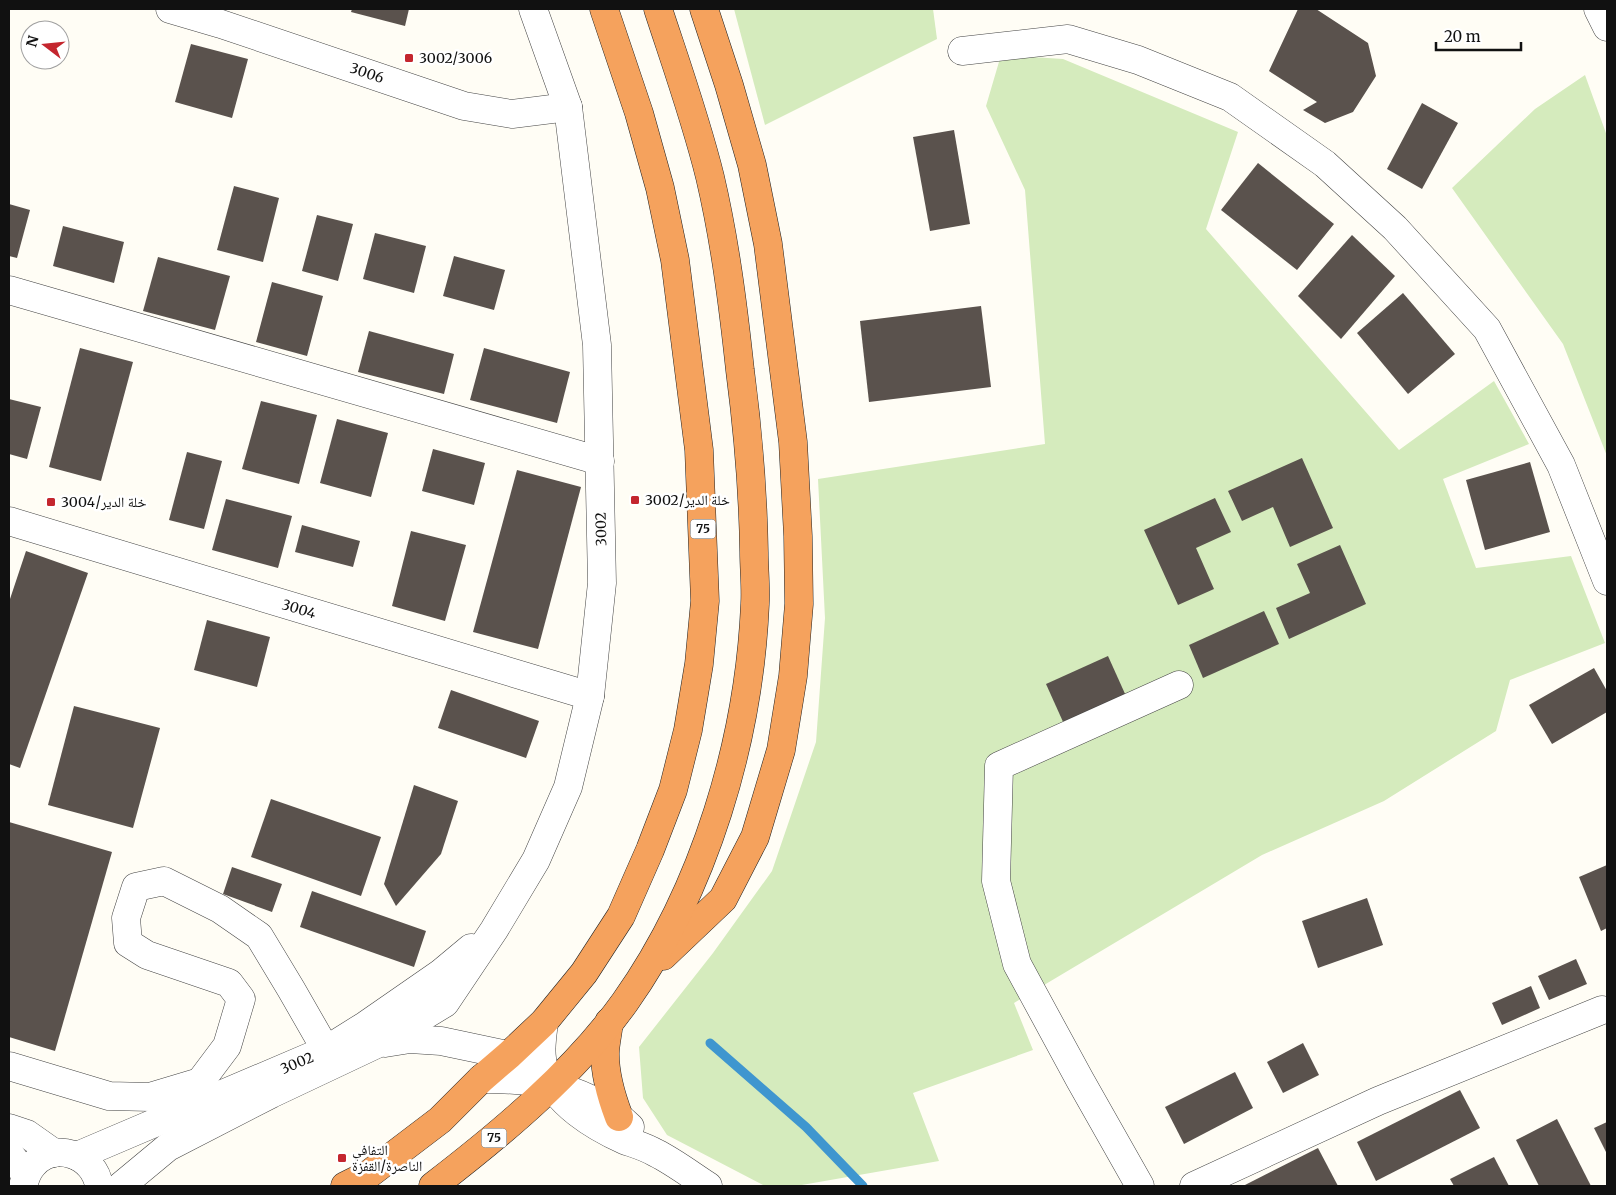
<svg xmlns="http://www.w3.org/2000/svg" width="1616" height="1195" font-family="Merriweather,'Noto Naskh Arabic',serif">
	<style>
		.green { fill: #d5ebbd }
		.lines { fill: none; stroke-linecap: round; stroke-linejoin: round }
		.stream { stroke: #3f96cf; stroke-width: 9 }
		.building { fill: #5a524d }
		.minor-casing { stroke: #444; stroke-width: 29 }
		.highway-casing { stroke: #222; stroke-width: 29 }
		.minor { stroke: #fff; stroke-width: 28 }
		.highway { stroke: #f5a25d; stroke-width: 28 }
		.poi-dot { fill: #c4262e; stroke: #fff; stroke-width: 2 }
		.labels { text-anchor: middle; stroke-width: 5; stroke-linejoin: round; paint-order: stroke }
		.shield { fill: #fff; stroke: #585858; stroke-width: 1 }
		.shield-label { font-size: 12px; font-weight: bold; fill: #111 }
		.poi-label { font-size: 14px; fill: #111; stroke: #fff; text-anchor: start }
		.street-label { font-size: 14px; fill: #111; stroke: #fff }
	</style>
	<rect width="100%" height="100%" fill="#fffdf5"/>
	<g class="green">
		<polygon points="734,9 933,9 937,39 765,125"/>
		<polygon points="1001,55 1063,59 1238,132 1206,229 1399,450 1494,381 1529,444 1443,479 1476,568 1571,556 1605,643 1510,680 1496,731 1384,801 1262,855 1014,1003 1033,1050 913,1093 939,1161 796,1186 765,1186 667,1135 643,1098 639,1047 713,953 772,871 816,742 825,618 818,479 1045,444 1025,190 986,106"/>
		<polygon points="1585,75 1607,136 1607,456 1563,344 1452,188 1535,109"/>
	</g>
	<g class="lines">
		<polyline class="stream" points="710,1043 806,1127 863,1186"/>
	</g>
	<g class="building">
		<polygon points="352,9 409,9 405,26 351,12"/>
		<polygon points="1298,9 1316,9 1368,43 1376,76 1353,112 1325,123 1303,110 1317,102 1269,71"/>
		<polygon points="191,44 248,59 232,118 175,102"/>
		<polygon points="1422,103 1458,123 1422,189 1387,169"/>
		<polygon points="954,130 970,224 930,231 913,137"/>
		<polygon points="1258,163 1334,224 1297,270 1221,210"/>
		<polygon points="234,186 279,198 263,262 217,250"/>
		<polygon points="9,204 30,210 17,258 9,256"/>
		<polygon points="317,215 353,224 338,281 302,271"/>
		<polygon points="63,226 124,242 114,283 53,266"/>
		<polygon points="375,233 426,246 414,293 363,279"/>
		<polygon points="1352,235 1395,276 1341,339 1298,296"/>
		<polygon points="454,256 505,270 494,310 443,296"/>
		<polygon points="158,257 230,276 215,330 143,311"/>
		<polygon points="272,282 323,296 307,356 256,342"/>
		<polygon points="1403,293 1455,354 1408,394 1357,333"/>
		<polygon points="981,306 991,387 869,402 860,321"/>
		<polygon points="369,331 454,354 444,394 358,372"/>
		<polygon points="80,348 133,362 101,481 49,467"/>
		<polygon points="484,348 570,372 557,423 470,400"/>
		<polygon points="9,399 41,407 27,459 9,454"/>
		<polygon points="261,401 317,415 299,484 242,469"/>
		<polygon points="337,419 388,433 371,497 320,483"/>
		<polygon points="433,449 485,463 474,505 422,491"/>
		<polygon points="187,452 222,461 204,529 169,520"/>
		<polygon points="1302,458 1333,528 1290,547 1273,507 1242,521 1228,491"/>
		<polygon points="1530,462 1550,532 1485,550 1466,480"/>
		<polygon points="517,470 581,487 538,649 473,632"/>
		<polygon points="1215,498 1231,532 1196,548 1214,589 1178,605 1144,530"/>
		<polygon points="226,499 292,516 278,568 212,550"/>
		<polygon points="302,525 360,541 353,567 295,552"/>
		<polygon points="411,531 466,545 445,621 392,606"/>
		<polygon points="1340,545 1366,604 1289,639 1276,608 1310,593 1297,564"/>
		<polygon points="26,551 88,573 20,768 9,764 9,602"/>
		<polygon points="1264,611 1279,644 1203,678 1189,645"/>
		<polygon points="207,620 270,637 257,687 194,670"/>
		<polygon points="1108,656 1126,696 1064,724 1046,684"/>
		<polygon points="1594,668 1607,691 1607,712 1552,744 1529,705"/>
		<polygon points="451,690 539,721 526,758 438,728"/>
		<polygon points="74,706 160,728 133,828 48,805"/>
		<polygon points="414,785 458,801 441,854 396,906 384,884"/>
		<polygon points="271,799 381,837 361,896 251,857"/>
		<polygon points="9,822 112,852 55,1051 9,1037"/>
		<polygon points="1607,865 1607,928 1601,931 1579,877"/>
		<polygon points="232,867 282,884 272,912 223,894"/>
		<polygon points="312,891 426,931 414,967 300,927"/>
		<polygon points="1367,898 1383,945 1318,968 1302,921"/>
		<polygon points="1576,959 1587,984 1549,1000 1538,976"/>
		<polygon points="1531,986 1540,1008 1502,1025 1492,1003"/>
		<polygon points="1303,1043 1319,1075 1283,1093 1267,1062"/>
		<polygon points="1235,1072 1253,1108 1184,1144 1165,1107"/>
		<polygon points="1460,1090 1480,1128 1376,1181 1357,1142"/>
		<polygon points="1557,1119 1591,1186 1539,1186 1516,1140"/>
		<polygon points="1607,1122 1607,1154 1594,1128"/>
		<polygon points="1318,1148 1338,1186 1243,1186"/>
		<polygon points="1494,1157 1509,1186 1454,1186 1450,1179"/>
	</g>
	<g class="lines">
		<g class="minor-casing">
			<g id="minor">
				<polyline points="170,9 221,24 464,106 512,114 568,107"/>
				<polyline points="1598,9 1607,27"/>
				<polyline points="962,51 1068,39 1138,60 1230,97 1325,164 1395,228 1487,329 1561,465 1607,581"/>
				<polyline points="9,290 600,461"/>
				<polyline points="9,521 590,696"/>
				<path d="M544 1022C542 1038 539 1056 545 1071 555 1103 595 1127 624 1140 635 1144 646 1147 656 1153 674 1162 691 1175 708 1186"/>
				<polyline points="385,1043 410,1039 441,1041 527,1059"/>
				<polyline points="9,1066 109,1096 150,1097 200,1082 227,1046 241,999 229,983 147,955 128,943 126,918 136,887 164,881 220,909 259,936 291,989 326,1050"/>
				<path d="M481 1079C536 1078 590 1088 630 1127"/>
				<polyline points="9,1128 27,1134 54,1153"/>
				<polyline points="9,1153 26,1175"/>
				<polyline points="77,1156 326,1050 366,1025 441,973 471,948"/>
				<path d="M23 1186C25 1179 27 1171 33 1165 54 1140 95 1155 99 1186"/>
				<polyline points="121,1186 168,1147 271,1094 379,1043 445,1003 494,930 536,860 568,787 590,696 602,583 597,345 568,107 533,9"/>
				<polyline points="1140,1186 1080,1080 1017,964 996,881 999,766 1179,685"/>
				<polyline points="1194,1186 1378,1101 1602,1010"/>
			</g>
		</g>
		<g class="highway-casing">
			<g id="highway">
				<polyline points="663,956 723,899 755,837 781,750 793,676 799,604 798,536 793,442 768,244 752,165 729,85 704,9"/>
				<path d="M609 1022C608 1033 605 1044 605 1054 605 1076 611 1096 619 1117"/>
				<polyline points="345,1186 369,1174 440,1120 481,1079 509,1055 544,1022 584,973 621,916 650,850 673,790 688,730 699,664 705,601 699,450 675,260 660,188 639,113 604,9"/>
				<path d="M433 1186C502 1133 575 1072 625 1002 705 889 749 741 755 604 756 587 754 569 754 552 753 491 748 431 740 370 733 305 725 241 710 177 696 120 676 64 658 9"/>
			</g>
		</g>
		<use href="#minor" class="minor"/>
		<use href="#highway" class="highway"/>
	</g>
	<g class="poi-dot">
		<rect x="404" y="53" width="10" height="10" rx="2.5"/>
		<rect x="630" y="495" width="10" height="10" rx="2.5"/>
		<rect x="46" y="497" width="10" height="10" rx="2.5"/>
		<rect x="337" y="1153" width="10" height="10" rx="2.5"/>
	</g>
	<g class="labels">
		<g class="shield">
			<rect x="690.5" y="519.5" width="25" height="19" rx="4"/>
			<rect x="481.5" y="1128.5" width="25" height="19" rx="4"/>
		</g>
		<g class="shield-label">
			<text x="703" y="533">75</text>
			<text x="494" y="1142">75</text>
		</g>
		<g class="poi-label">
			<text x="419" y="63">3002/3006</text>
			<text x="645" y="505">خلة الدير/3002</text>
			<text x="61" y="507">خلة الدير/3004</text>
			<text x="352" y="1155">التفافي<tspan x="352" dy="16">الناصرة/القفزة</tspan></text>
		</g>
		<g class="street-label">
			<text transform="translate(367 73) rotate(19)" y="5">3006</text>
			<text transform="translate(601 529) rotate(-91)" y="5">3002</text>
			<text transform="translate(299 609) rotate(17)" y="5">3004</text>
			<text transform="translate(297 1063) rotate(-23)" y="5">3002</text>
		</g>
	</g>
	<rect width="1616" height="1195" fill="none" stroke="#111111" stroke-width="20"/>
	<g transform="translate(45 45) rotate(286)"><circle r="24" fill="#ffffff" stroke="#a0a0a0"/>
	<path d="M0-4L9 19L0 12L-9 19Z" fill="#c4262e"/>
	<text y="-8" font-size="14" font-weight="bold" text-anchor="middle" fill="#111111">N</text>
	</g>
	<path d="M1436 42v8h85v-8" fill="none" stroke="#111111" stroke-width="2.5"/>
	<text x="1444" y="42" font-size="15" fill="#111111" stroke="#ffffff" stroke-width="4" paint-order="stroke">20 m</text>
</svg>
